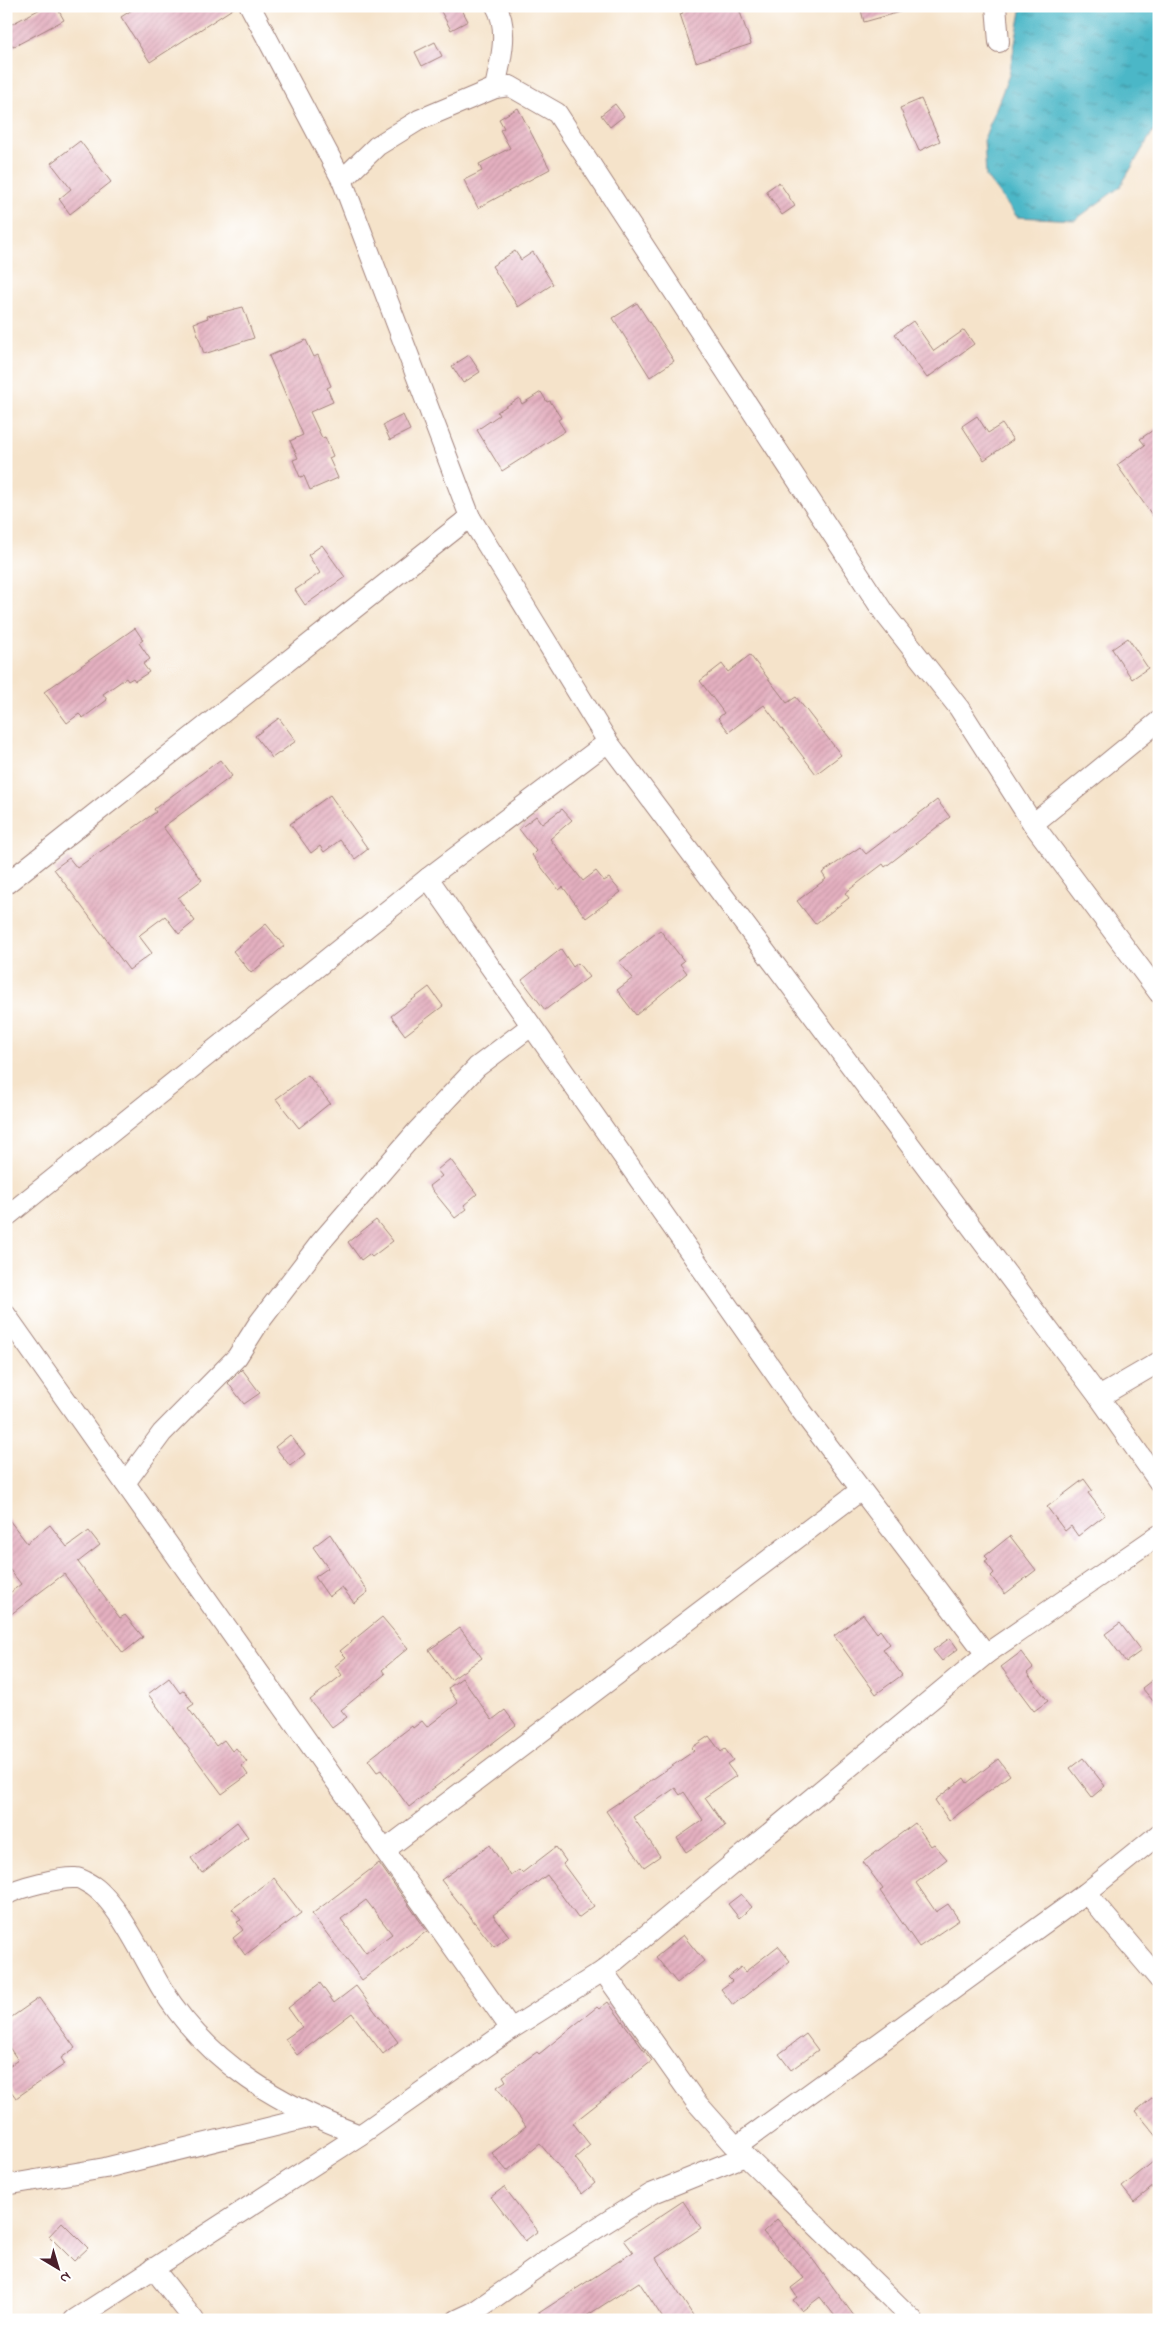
<svg xmlns="http://www.w3.org/2000/svg" width="1165" height="2326" font-family="'Indie Flower',sans-serif">
	<style>
		.water { fill: url(#water-ripples); stroke: #4a6b79 }
		.building { fill: url(#building-hatch); fill-rule: evenodd }
		.lines { fill: none; stroke-linecap: round; stroke-linejoin: round }
		.street-casing { stroke: #a0817a; stroke-width: 22 }
		.street { stroke: #fff; stroke-width: 20 }
	</style>
	<defs>
		<pattern id="water-ripples" width="26" height="14" patternUnits="userSpaceOnUse" patternTransform="scale(1.25)"><rect width="26" height="14" fill="#4bb7c7"/><path d="M2 4q2-2 4 0t4 0M15 11q2-2 4 0t4 0" fill="none" stroke="#4094a2"/></pattern>
		<pattern id="building-hatch" width="6" height="6" patternUnits="userSpaceOnUse" patternTransform="scale(1.25)"><rect width="6" height="6" fill="#e4b0c0"/><path d="M-1 1l2-2M0 6l6-6M5 7l2-2" fill="none" stroke="#c597a5"/></pattern>
	</defs>
	<rect width="100%" height="100%" fill="#fff"/>
	<filter id="ink" filterUnits="userSpaceOnUse"><feTurbulence type="fractalNoise" baseFrequency=".02" numOctaves="2"/><feDisplacementMap in="SourceGraphic" scale="10" xChannelSelector="R" yChannelSelector="G"/><feConvolveMatrix kernelMatrix="1 2 1 2 8 2 1 2 1" color-interpolation-filters="sRGB"/></filter>
	<filter id="wash" filterUnits="userSpaceOnUse"><feTurbulence type="fractalNoise" baseFrequency=".0096" numOctaves="4" result="noise"/><feDisplacementMap in="SourceGraphic" scale="20" xChannelSelector="R" yChannelSelector="G"/><feGaussianBlur stdDeviation="1.12" result="paint"/><feColorMatrix in="noise" values="0 0 0 0 0 0 0 0 0 0 0 0 0 0 0 0 0 1.4 0 .05"/><feComposite in="paint" operator="in"/></filter>
	<g filter="url(#wash)">
		<rect width="100%" height="100%" fill="#f5e3ca"/>
		<polygon class="water" points="1022,6 1159,6 1159,121 1120,187 1075,220 1017,217 986,177 984,139 1009,75"/>
		<g id="blocks">
			<g class="building">
				<polygon points="46,6 56,6 64,20 13,47 6,35 6,27"/>
				<polygon points="138,6 237,6 150,62 121,17"/>
				<polygon points="438,6 460,6 468,21 451,30"/>
				<polygon points="680,6 738,6 751,44 696,62 680,14 683,13"/>
				<polygon points="860,6 903,6 903,11 864,22"/>
				<polygon points="435,42 442,56 422,66 415,52"/>
				<polygon points="921,99 940,141 919,151 900,108"/>
				<polygon points="615,104 624,116 610,127 601,115"/>
				<polygon points="518,108 550,169 478,208 464,180 482,171 479,164 510,148 500,130 504,128 499,119"/>
				<polygon points="80,141 111,182 70,214 59,199 71,189 51,163"/>
				<polygon points="779,182 795,206 782,215 766,191"/>
				<polygon points="515,251 521,260 533,252 553,284 518,307 492,266"/>
				<polygon points="637,303 674,361 650,377 613,318"/>
				<polygon points="243,307 254,338 204,354 194,323 208,318 207,316"/>
				<polygon points="913,321 934,351 964,330 974,344 927,378 895,334"/>
				<polygon points="306,340 314,357 318,355 331,386 327,388 333,402 310,412 322,438 325,437 333,456 329,458 338,478 310,490 304,476 300,477 293,460 298,458 290,441 303,435 269,356"/>
				<polygon points="469,355 480,372 463,383 452,366"/>
				<polygon points="541,392 547,402 550,401 561,418 558,420 565,431 502,471 477,430 499,415 497,412 519,398 522,404"/>
				<polygon points="403,415 410,430 390,440 383,425"/>
				<polygon points="977,416 988,433 1002,424 1013,440 984,460 962,426"/>
				<polygon points="1159,426 1159,525 1117,465 1145,445 1140,439"/>
				<polygon points="322,545 345,577 305,605 295,590 320,573 308,555"/>
				<polygon points="135,628 143,640 139,643 150,659 143,664 149,672 135,681 133,678 128,681 126,678 103,694 107,700 83,718 79,714 67,723 44,692"/>
				<polygon points="1128,638 1148,668 1132,679 1112,649"/>
				<polygon points="750,655 787,703 796,697 841,755 816,774 764,705 729,732 718,718 724,713 700,681 722,664 728,672"/>
				<polygon points="279,718 296,741 272,758 255,736"/>
				<polygon points="220,760 232,776 163,827 202,880 178,898 195,921 179,934 165,916 141,934 139,936 152,953 129,970 54,869 69,858 77,868 156,812 154,809"/>
				<polygon points="330,795 368,849 355,859 340,840 324,852 320,846 311,853 290,824"/>
				<polygon points="937,800 950,817 885,867 883,864 845,893 849,898 815,924 797,901 826,879 822,873 860,847 866,854"/>
				<polygon points="562,809 572,820 550,839 583,881 596,871 604,881 609,878 621,892 586,918 563,887 559,890 532,855 536,851 519,829 536,816 542,824"/>
				<polygon points="266,924 284,946 251,973 233,951"/>
				<polygon points="660,930 684,961 680,964 687,973 636,1015 617,990 633,978 619,962"/>
				<polygon points="561,949 573,967 578,963 589,977 545,1010 522,980"/>
				<polygon points="429,987 443,1006 405,1035 391,1016"/>
				<polygon points="308,1075 330,1103 299,1128 276,1099"/>
				<polygon points="450,1159 477,1194 464,1205 467,1209 455,1218 429,1186 442,1176 437,1170"/>
				<polygon points="376,1220 393,1241 372,1257 369,1254 361,1260 348,1242"/>
				<polygon points="242,1369 260,1393 244,1404 228,1383"/>
				<polygon points="290,1435 305,1454 290,1466 275,1447"/>
				<polygon points="1084,1479 1092,1490 1088,1493 1105,1515 1078,1536 1071,1526 1065,1531 1047,1507"/>
				<polygon points="6,1516 27,1543 50,1525 67,1547 89,1531 100,1545 78,1562 120,1618 125,1615 143,1637 123,1653 64,1574 6,1618 6,1596 21,1584 6,1565"/>
				<polygon points="330,1534 368,1592 354,1603 342,1587 329,1597 315,1577 328,1568 313,1547"/>
				<polygon points="1010,1536 1036,1570 1005,1594 991,1576 994,1573 985,1561 988,1559 985,1556"/>
				<polygon points="863,1614 877,1633 880,1630 890,1644 883,1649 902,1675 876,1694 834,1636"/>
				<polygon points="382,1617 408,1648 382,1670 385,1674 341,1710 347,1717 332,1728 310,1700 342,1675 335,1666 346,1657 340,1651"/>
				<polygon points="1120,1623 1141,1651 1126,1662 1105,1634"/>
				<polygon points="460,1628 482,1658 451,1680 429,1650"/>
				<polygon points="950,1638 958,1649 942,1661 933,1650"/>
				<polygon points="1021,1652 1033,1668 1027,1673 1048,1701 1034,1711 1001,1667"/>
				<polygon points="1159,1675 1159,1708 1142,1688"/>
				<polygon points="169,1678 180,1693 184,1690 194,1704 188,1708 216,1746 224,1740 232,1751 236,1748 247,1762 242,1766 248,1775 222,1794 148,1694"/>
				<polygon points="462,1678 492,1720 505,1710 516,1725 409,1807 381,1770 377,1772 368,1760 412,1726 413,1728 422,1721 427,1727 458,1703 448,1688"/>
				<polygon points="709,1736 721,1752 725,1749 733,1760 727,1764 736,1776 705,1797 725,1826 686,1852 677,1838 703,1820 684,1792 680,1795 675,1788 633,1817 660,1856 644,1867 606,1811 694,1751 691,1748"/>
				<polygon points="1083,1758 1105,1786 1092,1797 1070,1768"/>
				<polygon points="998,1759 1010,1775 949,1821 935,1800 964,1778 967,1783"/>
				<polygon points="237,1822 248,1837 202,1873 191,1858"/>
				<polygon points="915,1823 931,1846 934,1844 947,1859 916,1883 936,1912 948,1904 959,1920 919,1947 880,1891 883,1889 863,1862"/>
				<polygon points="490,1845 511,1876 519,1870 522,1873 556,1847 566,1861 563,1864 594,1906 578,1918 547,1875 493,1915 509,1936 494,1947 441,1880"/>
				<path d="M379 1863 427 1931 362 1980 312 1914ZM366 1900 392 1934 366 1953 341 1919Z"/>
				<polygon points="274,1878 301,1913 245,1955 233,1938 243,1930 237,1922 241,1920 232,1909"/>
				<polygon points="741,1894 752,1907 739,1918 728,1904"/>
				<polygon points="683,1935 704,1961 677,1983 656,1957"/>
				<polygon points="778,1946 790,1961 733,2005 721,1989 732,1981 728,1977 741,1967 745,1972"/>
				<polygon points="320,1983 334,2003 356,1986 398,2042 383,2054 352,2013 297,2055 285,2039 302,2027 288,2008"/>
				<polygon points="39,1998 75,2048 61,2058 65,2064 16,2098 6,2084 6,2068 18,2060 6,2043 6,2021"/>
				<polygon points="608,2002 652,2061 573,2123 590,2145 575,2158 595,2183 582,2194 540,2144 507,2171 492,2153 526,2126 497,2087 506,2081 503,2076 537,2052 539,2054 597,2007 599,2009"/>
				<polygon points="806,2034 818,2050 791,2070 779,2054"/>
				<polygon points="1159,2092 1159,2139 1136,2111"/>
				<polygon points="1159,2157 1159,2182 1134,2202 1122,2187"/>
				<polygon points="504,2187 538,2231 525,2241 491,2197"/>
				<polygon points="683,2201 701,2228 656,2258 696,2320 664,2320 639,2282 580,2320 528,2320 633,2252 624,2240"/>
				<polygon points="777,2219 811,2257 857,2320 838,2320 820,2297 802,2311 793,2300 797,2297 791,2288 804,2278 763,2232"/>
				<polygon points="62,2222 88,2248 74,2261 49,2236"/>
			</g>
		</g>
	</g>
	<g filter="url(#ink)">
		<use href="#blocks" fill-opacity="0" stroke="#a0817a" stroke-width="1"/>
		<g class="lines">
			<g class="street-casing">
				<g id="street">
					<polyline points="250,6 342,180 470,517 608,742 1099,1397 1159,1482"/>
					<polyline points="996,6 999,42"/>
					<path d="M495 88C500 63 510 30 496 6"/>
					<polyline points="342,180 377,146 419,120 495,88 510,86 557,113 884,613 959,708 1033,824 1159,993"/>
					<polyline points="1033,824 1159,721"/>
					<polyline points="428,878 800,1409 986,1654"/>
					<polyline points="6,884 470,517"/>
					<polyline points="6,1217 428,878 608,742"/>
					<polyline points="6,1315 511,2029"/>
					<polyline points="1099,1397 1159,1362"/>
					<polyline points="125,1483 162,1433 237,1357 258,1324 320,1243 417,1131 477,1067 531,1026"/>
					<polyline points="385,1850 861,1490"/>
					<polyline points="1086,1893 1159,1979"/>
					<path d="M6 1895C19 1887 60 1877 76 1878 81 1878 88 1883 93 1886 119 1904 145 1961 162 1989 209 2064 280 2105 360 2135"/>
					<polyline points="603,1971 696,2102 736,2147 913,2320"/>
					<polyline points="736,2147 1086,1893 1159,1834"/>
					<polyline points="6,2185 105,2168 312,2117"/>
					<polyline points="153,2268 194,2320"/>
					<polyline points="74,2320 360,2135 511,2029 603,1971 986,1654 1159,1535"/>
					<polyline points="457,2320 474,2312 559,2252 651,2194 745,2156"/>
				</g>
			</g>
			<use href="#street" class="street"/>
		</g>
	</g>
	<rect width="1165" height="2326" fill="none" stroke="#fff" stroke-width="25"/>
	<g transform="translate(58 2268) rotate(142)" stroke="#ffffff" stroke-width="4" paint-order="stroke">
	<path d="M0-4L9 19L0 12L-9 19Z" fill="#4a1f2b"/>
	<text y="-8" font-size="14" font-weight="bold" text-anchor="middle" fill="#4a1f2b">N</text>
	</g>
</svg>
